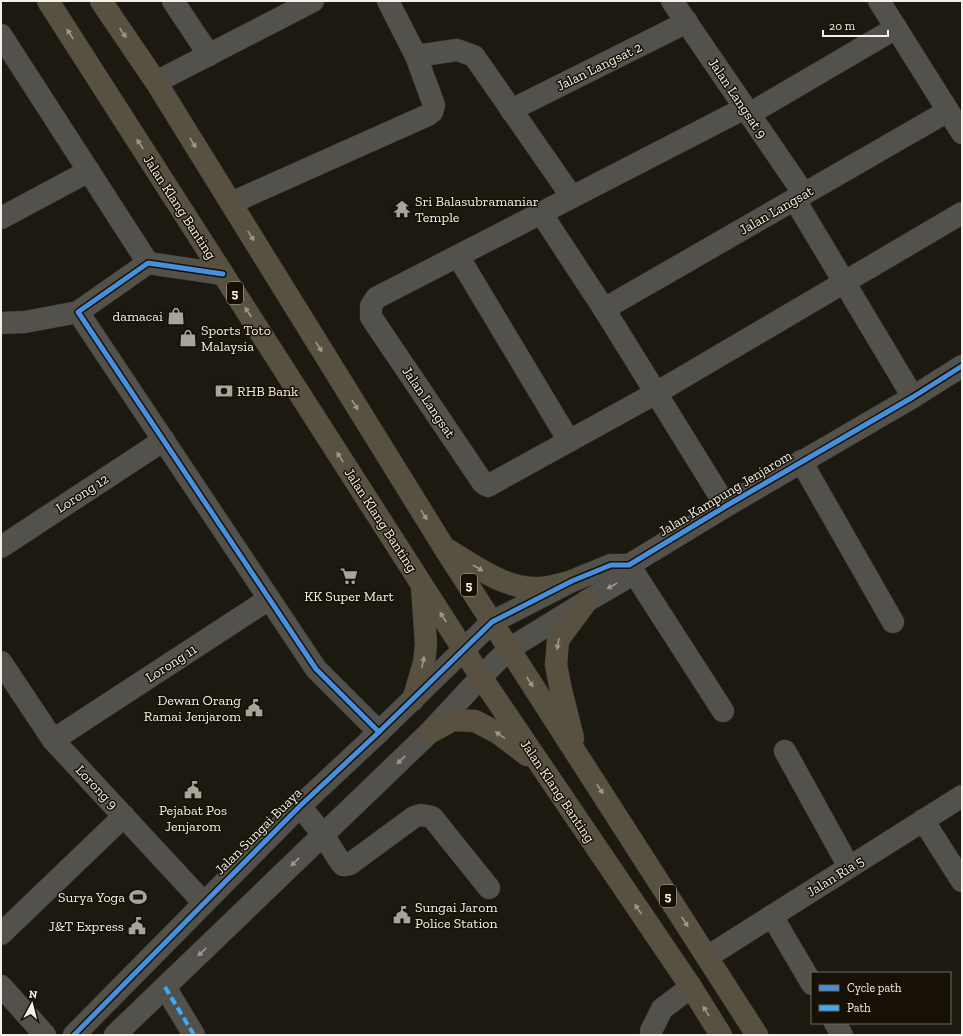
<svg xmlns="http://www.w3.org/2000/svg" width="963" height="1036" font-family="'Zilla Slab',serif">
	<style>
		.lines { fill: none; stroke-linecap: round; stroke-linejoin: round }
		.minor-casing { stroke: #34322d; stroke-width: 23 }
		.highway-casing { stroke: #34322d; stroke-width: 23 }
		.minor { stroke: #53514b; stroke-width: 22 }
		.highway { stroke: #585141; stroke-width: 22 }
		.quiet { stroke: #3fa9f5; stroke-width: 4; stroke-dasharray: 8 4; stroke-linecap: butt }
		.cycleway-casing { stroke: #171105; stroke-width: 8 }
		.cycleway { stroke: #468fdf; stroke-width: 5 }
		.oneway { fill: #9e988c }
		.oneway2 { fill: #9b9891 }
		.labels { text-anchor: middle; stroke-width: 3; stroke-linejoin: round; paint-order: stroke }
		.shield { fill: #171105; stroke: #b2aca3; stroke-width: 1 }
		.shield-label { font-size: 13px; font-weight: bold; fill: #f4efe7 }
		.street-label { font-size: 14px; fill: #f4efe7; stroke: #171105 }
		.poi-label { font-size: 14px; fill: #f4efe7; stroke: #171105; text-anchor: start }
	</style>
	<rect width="100%" height="100%" fill="#1c1911"/>
	<g class="lines">
		<g class="minor-casing">
			<g id="minor">
				<polyline points="173,1 209,55"/>
				<polyline points="388,1 416,56 457,50 474,56 572,197"/>
				<polyline points="672,1 804,194"/>
				<polyline points="879,1 962,133"/>
				<polyline points="1,35 148,263"/>
				<polyline points="156,82 313,1"/>
				<polyline points="745,108 376,298 371,306 371,317 483,483 488,486 493,483 656,393 962,213"/>
				<polyline points="511,110 687,22"/>
				<polyline points="749,114 896,28"/>
				<polyline points="795,200 913,397"/>
				<polyline points="231,203 428,115 432,112 434,105 416,56"/>
				<polyline points="541,213 604,309 726,506"/>
				<polyline points="1,218 89,171"/>
				<polyline points="458,256 569,441"/>
				<polyline points="604,309 948,111"/>
				<polyline points="78,312 316,669 379,732"/>
				<polyline points="1,323 25,322 78,312 148,263 223,274"/>
				<polyline points="801,461 893,622"/>
				<polyline points="1,547 164,440"/>
				<polyline points="629,565 723,711"/>
				<polyline points="1,662 53,740 204,903"/>
				<polyline points="53,740 269,599"/>
				<polyline points="785,751 849,867"/>
				<polyline points="300,806 324,836 339,860 343,865 350,864 414,817 421,815 432,817 489,888"/>
				<polyline points="923,820 962,881"/>
				<polyline points="772,916 812,984"/>
				<polyline points="1,934 124,816"/>
				<polyline points="707,957 962,796"/>
				<polyline points="1,986 45,1035"/>
				<polyline points="165,987 194,1035"/>
				<polyline points="835,1023 842,1035"/>
				<polyline points="74,1035 300,806 379,732 492,622 572,581 611,565 629,565 726,506 913,397 962,366"/>
				<polyline points="115,1035 429,733 481,677 509,649 587,601 623,580 629,565"/>
				<polyline points="651,1035 651,1031 662,1009 691,987"/>
			</g>
		</g>
		<g class="highway-casing">
			<g id="highway">
				<polyline points="48,1 481,677 691,987 721,1035"/>
				<polyline points="101,1 156,82 445,549 757,1035"/>
				<path d="M448 550C475 566 505 589 538 588 549 588 561 584 572 581"/>
				<polyline points="413,700 424,663 426,644 422,587"/>
				<polyline points="429,733 453,720 475,721 498,733 527,755"/>
				<polyline points="573,738 561,690 556,665 558,640 587,601"/>
			</g>
		</g>
		<use href="#minor" class="minor"/>
		<use href="#highway" class="highway"/>
		<polyline class="quiet" points="165,987 194,1035"/>
		<g class="cycleway-casing">
			<g id="cycleway">
				<polyline points="223,274 148,263 78,312 316,669 379,732"/>
				<polyline points="74,1035 300,806 379,732 492,622 572,581 611,565 629,565 726,506 913,397 962,366"/>
			</g>
		</g>
		<use href="#cycleway" class="cycleway"/>
	</g>
	<defs><path id="oneway-solid" d="M-6-.8H1V-3.2L6.5 0L1 3.2V.8H-6Z"/></defs>
	<g class="oneway">
		<use href="#oneway-solid" transform="translate(123 33) rotate(56)"/>
		<use href="#oneway-solid" transform="translate(70 34) rotate(-123)"/>
		<use href="#oneway-solid" transform="translate(193 143) rotate(58)"/>
		<use href="#oneway-solid" transform="translate(140 144) rotate(-123)"/>
		<use href="#oneway-solid" transform="translate(251 236) rotate(58)"/>
		<use href="#oneway-solid" transform="translate(248 312) rotate(-123)"/>
		<use href="#oneway-solid" transform="translate(319 347) rotate(58)"/>
		<use href="#oneway-solid" transform="translate(355 405) rotate(58)"/>
		<use href="#oneway-solid" transform="translate(340 457) rotate(-123)"/>
		<use href="#oneway-solid" transform="translate(424 515) rotate(58)"/>
		<use href="#oneway-solid" transform="translate(478 568) rotate(30)"/>
		<use href="#oneway-solid" transform="translate(443 617) rotate(-123)"/>
		<use href="#oneway-solid" transform="translate(558 644) rotate(101)"/>
		<use href="#oneway-solid" transform="translate(423 662) rotate(-79)"/>
		<use href="#oneway-solid" transform="translate(530 682) rotate(57)"/>
		<use href="#oneway-solid" transform="translate(500 735) rotate(-145)"/>
		<use href="#oneway-solid" transform="translate(600 789) rotate(57)"/>
		<use href="#oneway-solid" transform="translate(638 909) rotate(-124)"/>
		<use href="#oneway-solid" transform="translate(685 922) rotate(57)"/>
		<use href="#oneway-solid" transform="translate(706 1011) rotate(-122)"/>
	</g>
	<g class="oneway2">
		<use href="#oneway-solid" transform="translate(612 586) rotate(150)"/>
		<use href="#oneway-solid" transform="translate(401 760) rotate(136)"/>
		<use href="#oneway-solid" transform="translate(295 862) rotate(136)"/>
		<use href="#oneway-solid" transform="translate(202 952) rotate(136)"/>
	</g>
	<defs>
		<g id="temple-bare" transform="scale(1.38)"><path d="M0-6L5-2H3V0L6.5 2.5H4V6H1.5V3h-3V6H-4V2.5H-6.5L-3 0V-2H-5Z" fill="#a8a49c" stroke="#171105" stroke-width="2.5" paint-order="stroke"/></g>
		<g id="shop-bare" transform="scale(1.38)"><path d="M-5-2.5h2.3a2.7 3.5 0 0 1 5.4 0H5L5.5 6h-11ZM-1.5-2.5h3a1.5 2.3 0 0 0-3 0Z" fill="#a8a49c" stroke="#171105" stroke-width="2.5" paint-order="stroke"/></g>
		<g id="bank-bare" transform="scale(1.38)"><path d="M-6-4H6V4H-6ZM0-2.3a2.3 2.3 0 1 0 0 4.6a2.3 2.3 0 1 0 0-4.6Z" fill="#a8a49c" stroke="#171105" stroke-width="2.5" paint-order="stroke"/></g>
		<g id="supermarket-bare" transform="scale(1.38)"><path d="M-6-5.5h2.5l.6 2H6L4.5 2H-2.5L-4.4-4H-6ZM-1.5 3.2a1.3 1.3 0 1 0 .1 0ZM3 3.2a1.3 1.3 0 1 0 .1 0Z" fill="#a8a49c" stroke="#171105" stroke-width="2.5" paint-order="stroke"/></g>
		<g id="civic-bare" transform="scale(1.38)"><path d="M-.6-6.5H3V-4.5H.6V-3L4-1V1h2V6H-6V1h2V-1L-.6-3ZM-1.2 2.5V6h2.4V2.5Z" fill="#a8a49c" stroke="#171105" stroke-width="2.5" paint-order="stroke"/></g>
		<g id="stadium-bare" transform="scale(1.38)"><path d="M0-5a6.5 5 0 1 0 0 10a6.5 5 0 1 0 0-10ZM-3.5-1.8h7v3.6h-7Z" fill="#a8a49c" stroke="#171105" stroke-width="2.5" paint-order="stroke"/></g>
	</defs>
	<g fill-rule="evenodd">
		<use href="#temple-bare" x="402" y="209"/>
		<use href="#shop-bare" x="176" y="316"/>
		<use href="#shop-bare" x="188" y="338"/>
		<use href="#bank-bare" x="224" y="391"/>
		<use href="#supermarket-bare" x="349" y="576"/>
		<use href="#civic-bare" x="254" y="708"/>
		<use href="#civic-bare" x="193" y="790"/>
		<use href="#stadium-bare" x="138" y="897"/>
		<use href="#civic-bare" x="402" y="915"/>
		<use href="#civic-bare" x="137" y="926"/>
	</g>
	<g class="labels">
		<g class="shield">
			<rect x="227" y="282" width="16" height="22" rx="3"/>
			<rect x="461" y="574" width="16" height="22" rx="3"/>
			<rect x="660" y="885" width="16" height="22" rx="3"/>
		</g>
		<g class="shield-label">
			<text x="235" y="298">5</text>
			<text x="469" y="590">5</text>
			<text x="668" y="901">5</text>
		</g>
		<g class="street-label">
			<text transform="translate(599 66) rotate(-26)" y="5">Jalan Langsat 2</text>
			<text transform="translate(738 98) rotate(56)" y="5">Jalan Langsat 9</text>
			<text transform="translate(180 207) rotate(57)" y="5">Jalan Klang Banting</text>
			<text transform="translate(776 210) rotate(-30)" y="5">Jalan Langsat</text>
			<text transform="translate(429 402) rotate(56)" y="5">Jalan Langsat</text>
			<text transform="translate(82 493) rotate(-33)" y="5">Lorong 12</text>
			<text transform="translate(725 493) rotate(-31)" y="5">Jalan Kampung Jenjarom</text>
			<text transform="translate(381 520) rotate(57)" y="5">Jalan Klang Banting</text>
			<text transform="translate(171 663) rotate(-33)" y="5">Lorong 11</text>
			<text transform="translate(97 787) rotate(47)" y="5">Lorong 9</text>
			<text transform="translate(558 791) rotate(56)" y="5">Jalan Klang Banting</text>
			<text transform="translate(258 831) rotate(-45)" y="5">Jalan Sungai Buaya</text>
			<text transform="translate(835 876) rotate(-32)" y="5">Jalan Ria 5</text>
		</g>
		<g class="poi-label">
			<text x="415" y="206">Sri Balasubramaniar<tspan x="415" dy="16">Temple</tspan></text>
			<text x="163" y="321" text-anchor="end">damacai</text>
			<text x="201" y="335">Sports Toto<tspan x="201" dy="16">Malaysia</tspan></text>
			<text x="237" y="396">RHB Bank</text>
			<text x="349" y="601" text-anchor="middle">KK Super Mart</text>
			<text x="241" y="705" text-anchor="end">Dewan Orang<tspan x="241" dy="16">Ramai Jenjarom</tspan></text>
			<text x="193" y="815" text-anchor="middle">Pejabat Pos<tspan x="193" dy="16">Jenjarom</tspan></text>
			<text x="125" y="902" text-anchor="end">Surya Yoga</text>
			<text x="415" y="912">Sungai Jarom<tspan x="415" dy="16">Police Station</tspan></text>
			<text x="124" y="931" text-anchor="end">J&amp;T Express</text>
		</g>
	</g>
	<rect width="963" height="1036" fill="none" stroke="#f4efe7" stroke-width="4"/>
	<rect x="811" y="972" width="140" height="52" fill="#171105" stroke="#6f6a5f"/>
	<rect x="819" y="985" width="20" height="6" fill="#468fdf" stroke="#6f6a5f"/>
	<text x="847" y="992" font-size="12" fill="#f4efe7">Cycle path</text>
	<rect x="819" y="1005" width="20" height="6" fill="#3fa9f5" stroke="#6f6a5f"/>
	<text x="847" y="1012" font-size="12" fill="#f4efe7">Path</text>
	<g transform="translate(32 1004) rotate(7)" stroke="#171105" stroke-width="3" paint-order="stroke">
	<path d="M0-3L7 15L0 10L-7 15Z" fill="#f4efe7"/>
	<text y="-6" font-size="11" font-weight="bold" text-anchor="middle" fill="#f4efe7">N</text>
	</g>
	<path d="M823 30v6h65v-6" fill="none" stroke="#f4efe7" stroke-width="2"/>
	<text x="829" y="30" font-size="12" fill="#f4efe7" stroke="#171105" stroke-width="3" paint-order="stroke">20 m</text>
</svg>
